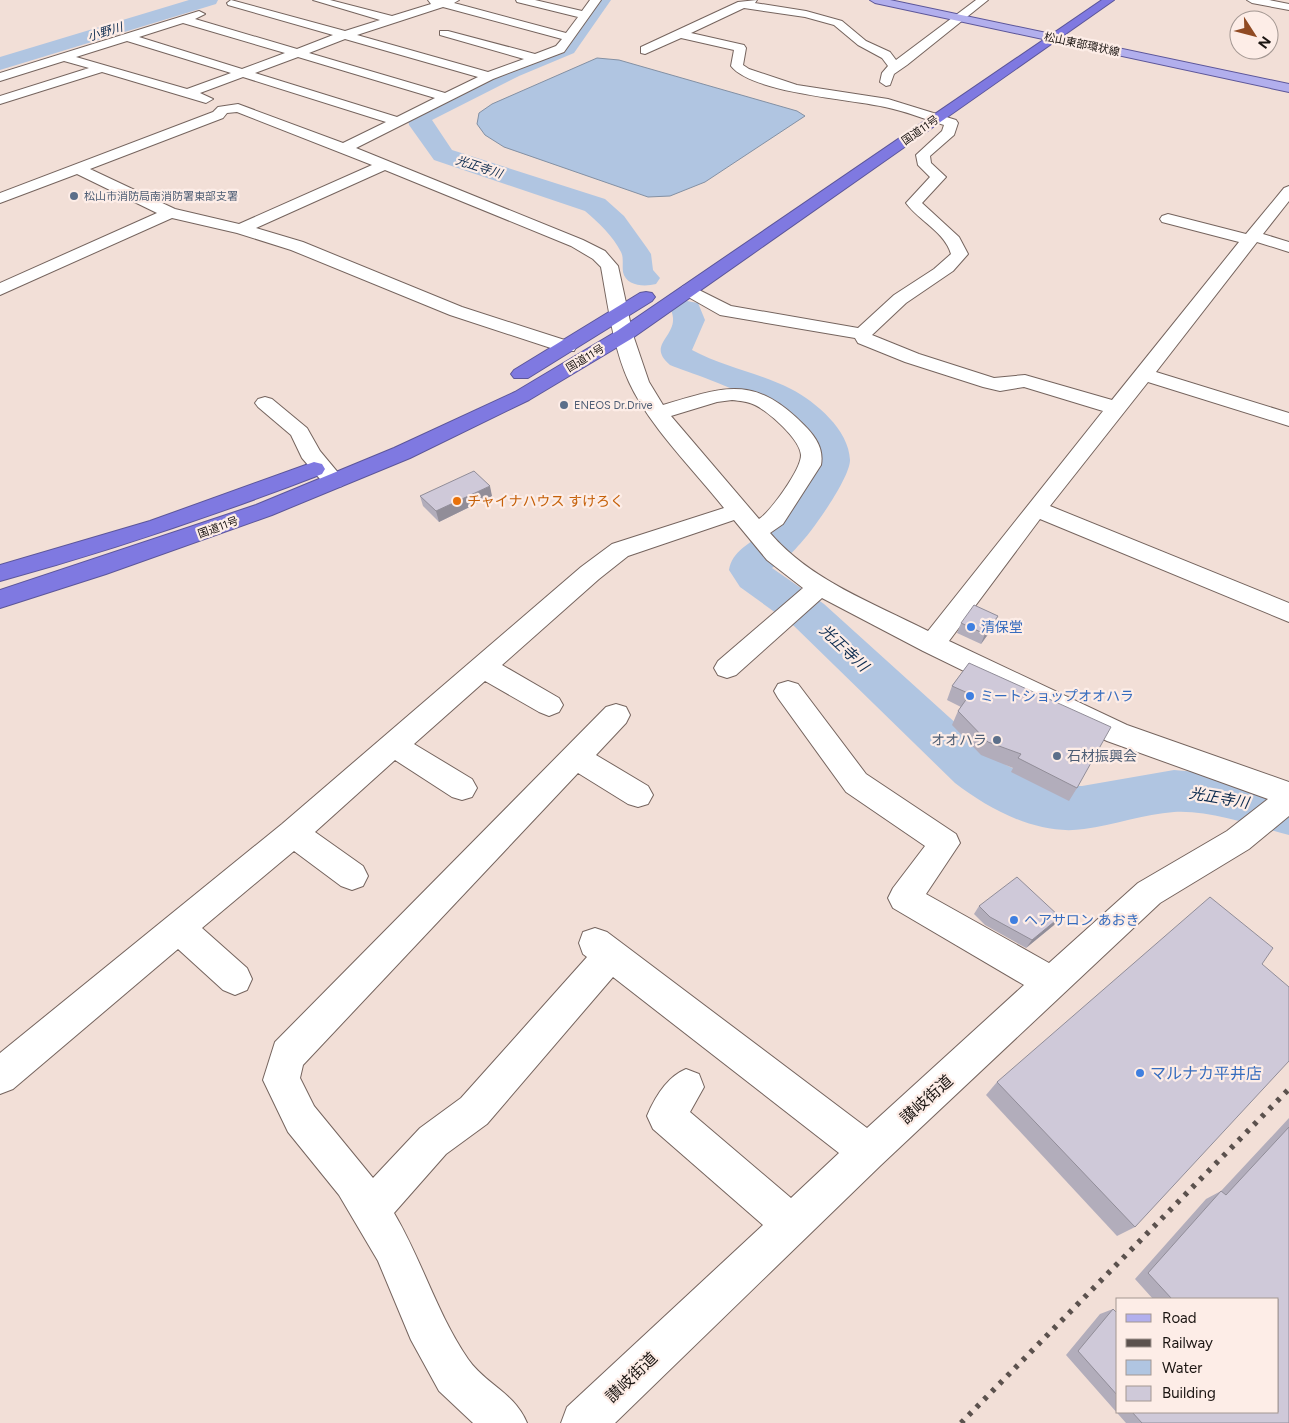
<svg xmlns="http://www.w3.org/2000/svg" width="1289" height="1423" font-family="Figtree,'Noto Sans JP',sans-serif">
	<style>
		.green { fill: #c1cbb4 }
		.water { fill: #b0c5e1; stroke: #8390a3 }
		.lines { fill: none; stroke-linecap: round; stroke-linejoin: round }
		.river { fill: #b0c5e1; fill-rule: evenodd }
		.minor-casing { stroke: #75645e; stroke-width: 2 }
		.major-casing { stroke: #5c5699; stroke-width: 2 }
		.highway-casing { stroke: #5c5699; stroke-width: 2 }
		.minor { fill: #fff; fill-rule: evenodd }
		.major { fill: #b2afed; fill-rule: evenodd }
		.highway { fill: #7f79e1; fill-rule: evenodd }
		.rail { stroke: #5b514d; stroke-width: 5.5; stroke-dasharray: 4 7; stroke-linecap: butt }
		.wall { fill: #b2adbb }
		.shaded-wall { fill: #918d98 }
		.building { fill: #cfc9d9; stroke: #918d98 }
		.service-dot { fill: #5c6f8a; stroke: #fdede7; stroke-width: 2 }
		.food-dot { fill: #e8710a; stroke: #fdede7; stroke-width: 2 }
		.shop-dot { fill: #3f7fe0; stroke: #fdede7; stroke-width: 2 }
		.labels { text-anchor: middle; stroke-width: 4.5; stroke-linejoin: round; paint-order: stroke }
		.far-street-label { font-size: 11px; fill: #1b1512; stroke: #fdede7 }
		.far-service-label { font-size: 11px; fill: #4e5e75; stroke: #fdede7; text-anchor: start }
		.far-water-label { font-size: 12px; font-style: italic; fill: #0c2b4f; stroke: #fdede7 }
		.food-label { font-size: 14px; fill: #c56008; stroke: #fdede7; text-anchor: start }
		.shop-label { font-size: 14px; fill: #366cbe; stroke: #fdede7; text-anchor: start }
		.service-label { font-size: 14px; fill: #4e5e75; stroke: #fdede7; text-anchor: end }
		.water-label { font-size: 15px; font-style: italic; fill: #0c2b4f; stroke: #fdede7 }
		.near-shop-label { font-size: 16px; fill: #366cbe; stroke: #fdede7; text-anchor: start }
		.near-street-label { font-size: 16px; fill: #1b1512; stroke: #fdede7 }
	</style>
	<rect width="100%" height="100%" fill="#f2dfd7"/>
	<polygon class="green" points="200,0 218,0 0,67 0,62"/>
	<polygon class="water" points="597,58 619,60 797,111 805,116 705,182 670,196 648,197 504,147 485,135 477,124 479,113 492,104"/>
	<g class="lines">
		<g class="river">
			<polygon points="189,0 218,0 216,4 0,70 0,57"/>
			<path d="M593 0H611L574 53 519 76 432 120 452 150 605 199 624 216 647 248 651 254 653 270 660 278 656 284C644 287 626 286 623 272 622 265 624 258 621 252 613 236 599 223 585 211L434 160 409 125 408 120 416 110 503 66 560 45Z"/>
			<path d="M687 301 698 303 705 320 692 350C723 367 760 373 791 389 816 402 849 430 850 460 850 478 812 532 798 546 791 555 781 561 772 568L824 604 991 755 1006 765 1048 785 1082 786 1174 770 1208 773 1289 791V835C1253 826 1212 810 1174 812 1144 814 1114 825 1084 829 1039 836 990 810 955 783L794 626 740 587 729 570C732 550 753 542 767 530 779 520 787 507 796 494 801 487 807 479 811 472 834 417 705 379 670 365 644 343 682 336 671 310L676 303Z"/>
		</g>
		<g class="minor-casing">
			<g id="minor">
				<path d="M313 0H330L392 16 431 4 428 0H459L454 3 566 33 578 17 517 2 516 0H535L582 11 590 0H601L564 52 493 79 356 148 583 240 605 251 618 266 633 335 649 382 663 405C724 387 754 374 804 425 815 436 824 448 821 465L783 524 770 533C810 580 873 603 928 631L1103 411 1024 387 1000 391 983 387 905 362 858 343 855 338 720 315 683 294 680 290 683 286 689 285 731 306 858 328 894 295 934 269 951 254C945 232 919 221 906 203L930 177 918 165 916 155 942 131 944 125C924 119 905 111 885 107 851 99 752 93 731 66L734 50 681 38 645 54 641 53V47L738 2 757 0 755 3 806 11 842 21 866 41 890 52 896 60 976 0H988L907 65 894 74 890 85 886 86 880 82 882 73 888 66 882 58 858 45 834 25 805 17 744 8 691 33 744 45 746 48 743 65 749 69 797 85 888 99 956 120 958 123 954 135 930 156 931 163 946 177 922 203 959 237 968 254 953 271 906 303 872 335 919 354 994 378 1025 375 1112 400 1239 242 1162 222 1160 219 1162 216 1168 214 1246 234 1284 188 1289 186V201L1263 234 1289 242V252L1257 242 1156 372 1289 413V426L1148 382 1050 506 1289 603V622L1040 519 949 641 1127 725 1289 782V816L1249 849 1160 903 881 1165 615 1423H561L567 1407 763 1225 653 1129 647 1116C655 1097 667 1077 686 1069L699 1074 704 1087 690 1112 791 1198 839 1153 613 977 487 1124 446 1154 394 1213C422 1260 437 1314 468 1359 485 1384 514 1392 527 1423H473L439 1391 411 1340 378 1261 339 1195 288 1132 263 1080 275 1042 606 707 616 704 626 707 630 715 626 723 596 755 648 786 653 795 648 804 638 807 628 804 578 773 303 1065 300 1078 314 1106 373 1178 420 1128 461 1098 587 957 583 954 579 943 583 932 595 928 607 932 623 944 867 1128 1024 985 893 908 888 898 893 888 925 846 846 792 778 698 774 691 778 684 788 681 798 684 866 774 956 834 960 843 926 894 1049 963 1138 883 1227 831 1268 799 1107 741 923 651 822 598 736 675 727 678 718 675 714 668 718 661 803 588 767 560 734 520 628 556 599 579 502 665 559 698 563 705 559 712 549 716 539 712 485 681 414 744 472 779 477 788 472 797 462 800 452 797 395 760 315 832 363 866 368 876 363 886 352 890 341 886 294 851 202 928 247 968 252 979 247 990 235 995 223 990 178 949 13 1089 0 1094V1053L282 824 581 567 612 544 724 508C694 470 649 426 629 382 613 347 608 305 601 267L593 259 571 246 385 170 256 228 303 242 462 307 574 343 576 347 574 351H560L450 315 291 250 237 233 172 218 0 295V283L157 213 77 174 0 203V193L213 112 218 107 238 104 343 143 386 122 243 77 200 93 213 99 206 103 102 72 0 104V96L89 68 64 61 0 81V73L199 11 205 14 195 19 297 49 333 35 228 5 227 3 231 0 345 31 380 20ZM443 7 562 39 556 46 535 54 448 31H440V35L524 59 488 72 357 35ZM183 23 285 53 242 69 139 37ZM345 39 478 77 445 93 309 53ZM127 41 231 73 187 89 76 57ZM298 57 435 98 397 117 255 73ZM237 112 372 165 239 224 175 209 90 169 223 118 227 113ZM732 400C740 401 747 401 755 405 769 412 800 439 801 455 801 470 770 512 759 519L671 416 717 402Z"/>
				<polygon points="1247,0 1269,0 1289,4 1289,10 1252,3"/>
				<polygon points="265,397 272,399 307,428 320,451 345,481 342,486 334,488 326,486 302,458 291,435 258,407 255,403 258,399"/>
			</g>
		</g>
		<g class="major-casing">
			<polygon id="major" points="870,0 890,0 1289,84 1289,92 875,3"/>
		</g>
		<g class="highway-casing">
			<g id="highway">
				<polygon points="1102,0 1114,0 631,339 529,400 410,458 272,515 106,574 0,608 0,590 256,505 394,448 515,392 617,331"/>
				<polygon points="646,292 652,293 655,297 652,301 528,378 514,378 511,374 514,370 640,293"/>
				<path d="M314 462 322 464 325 469 322 474C216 515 109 551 0 581V565L150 521Z"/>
			</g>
		</g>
		<use href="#minor" class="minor"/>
		<use href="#major" class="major"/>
		<use href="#highway" class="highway"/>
		<polyline class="rail" points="961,1423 1289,1089"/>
	</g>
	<g class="wall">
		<polygon points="420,496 492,496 439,522 423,506"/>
		<polygon points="961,623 994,626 981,644 957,633"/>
		<polygon points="969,663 1077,788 1069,801 1011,772 1013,768 981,755 952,725 958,711 961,707 947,700 952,686"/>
		<polygon points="979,906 1060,917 1054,925 1026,948 985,925 974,914"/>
		<polygon points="1262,964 1135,1227 1117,1236 986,1095 997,1082"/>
		<polygon points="1289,1118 1289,1423 1126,1423 1066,1355 1100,1314 1113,1309 1118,1314 1118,1412 1278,1412 1278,1299 1153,1299 1135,1279 1206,1199 1221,1191"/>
	</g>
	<g class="shaded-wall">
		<polygon points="490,486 492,496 439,522 436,511"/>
		<polygon points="998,616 994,626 981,644 985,634"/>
		<polygon points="1060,917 1054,925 1026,948 1032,940"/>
	</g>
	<g class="building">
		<polygon points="474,471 490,486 436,511 420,496"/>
		<polygon points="974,605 998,616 985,634 961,623"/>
		<polygon points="969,663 1111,727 1077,788 1018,758 1021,754 988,742 958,711 970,694 952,686"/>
		<polygon points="1017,877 1060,917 1032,940 990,917 979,906"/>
		<polygon points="1210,897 1273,948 1262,964 1289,987 1289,1061 1135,1227 997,1082"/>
		<polygon points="1289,1127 1289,1423 1142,1423 1132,1412 1278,1412 1278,1299 1172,1299 1148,1273 1221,1191 1226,1195"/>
		<polygon points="1113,1309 1118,1314 1118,1396 1078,1351"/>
	</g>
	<g class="service-dot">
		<circle cx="74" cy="196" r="5"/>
		<circle cx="564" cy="405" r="5"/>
		<circle cx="997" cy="740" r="5"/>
		<circle cx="1057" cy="756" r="5"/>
	</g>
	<circle class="food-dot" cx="457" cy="501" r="5"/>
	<g class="shop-dot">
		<circle cx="971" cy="627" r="5"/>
		<circle cx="970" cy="696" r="5"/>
		<circle cx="1014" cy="920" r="5"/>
		<circle cx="1140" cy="1073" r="5"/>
	</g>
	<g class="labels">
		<g class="far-street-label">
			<text transform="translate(1082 44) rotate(12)" y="4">松山東部環状線</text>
			<text transform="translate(920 130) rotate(-35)" y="4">国道11号</text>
			<text transform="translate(585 358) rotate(-31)" y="4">国道11号</text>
			<text transform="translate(218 527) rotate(-20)" y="4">国道11号</text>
		</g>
		<g class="far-service-label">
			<text x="84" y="200">松山市消防局南消防署東部支署</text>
			<text x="574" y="409">ENEOS Dr.Drive</text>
		</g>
		<g class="far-water-label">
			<text transform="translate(105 32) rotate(-17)" y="4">小野川</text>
			<text transform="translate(479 167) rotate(18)" y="4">光正寺川</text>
		</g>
		<g class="food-label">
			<text x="467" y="506">チャイナハウス すけろく</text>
		</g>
		<g class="shop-label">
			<text x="981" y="632">清保堂</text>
			<text x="980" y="701">ミートショップオオハラ</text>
			<text x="1024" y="925">ヘアサロン あおき</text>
		</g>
		<g class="service-label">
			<text x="987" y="745">オオハラ</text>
			<text x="1067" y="761" text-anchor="start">石材振興会</text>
		</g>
		<g class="water-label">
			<text transform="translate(844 648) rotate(43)" y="5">光正寺川</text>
			<text transform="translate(1219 798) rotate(10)" y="5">光正寺川</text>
		</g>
		<g class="near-shop-label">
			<text x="1150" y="1079">マルナカ平井店</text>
		</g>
		<g class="near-street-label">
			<text transform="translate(926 1099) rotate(-42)" y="6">讃岐街道</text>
			<text transform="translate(631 1377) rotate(-44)" y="6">讃岐街道</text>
		</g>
	</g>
	<rect x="1116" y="1298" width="162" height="115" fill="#fdede7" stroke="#a39792"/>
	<rect x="1126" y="1314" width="25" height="8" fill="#b2afed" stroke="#a39792"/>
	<text x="1162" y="1323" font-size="15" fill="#1b1512">Road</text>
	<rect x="1126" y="1339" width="25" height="8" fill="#5b514d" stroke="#a39792"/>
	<text x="1162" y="1348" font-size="15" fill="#1b1512">Railway</text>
	<rect x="1126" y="1360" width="25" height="15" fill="#b0c5e1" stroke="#a39792"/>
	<text x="1162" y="1373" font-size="15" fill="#1b1512">Water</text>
	<rect x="1126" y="1386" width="25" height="15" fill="#cfc9d9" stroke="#a39792"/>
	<text x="1162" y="1398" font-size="15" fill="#1b1512">Building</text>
	<g transform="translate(1254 35) rotate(126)"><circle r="24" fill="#fdede7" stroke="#a39792"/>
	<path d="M0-4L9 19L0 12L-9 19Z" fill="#904a23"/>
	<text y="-8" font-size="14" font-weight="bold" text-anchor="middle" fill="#1b1512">N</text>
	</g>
</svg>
